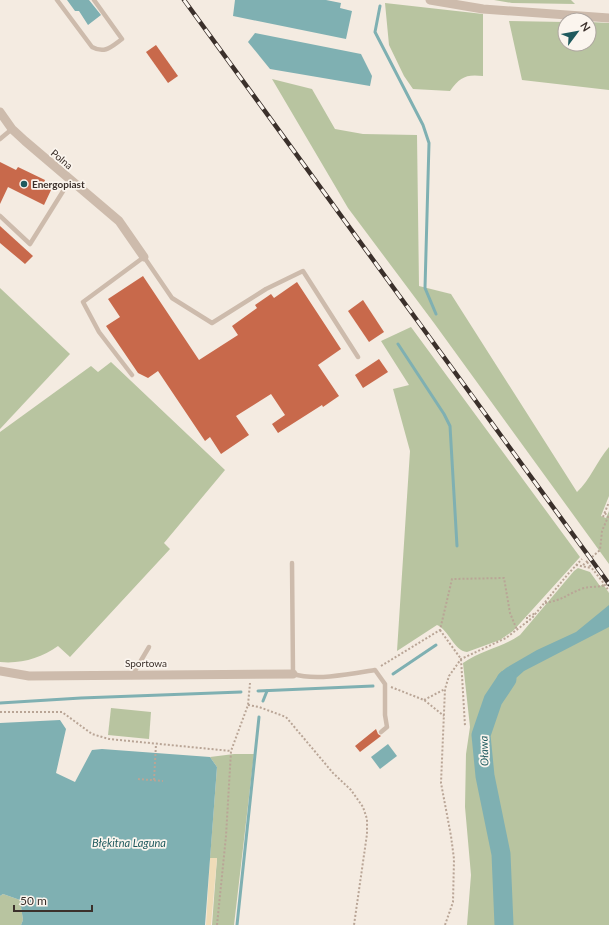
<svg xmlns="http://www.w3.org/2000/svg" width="609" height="925" font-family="Lato,sans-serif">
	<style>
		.green { fill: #b8c4a0 }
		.sand { fill: #efdcb8 }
		.water { fill: #7fb0b2 }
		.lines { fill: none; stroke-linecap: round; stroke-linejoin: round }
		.stream { stroke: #7fb0b2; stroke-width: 3 }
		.river { stroke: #7fb0b2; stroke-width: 19 }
		.building { fill: #c8694b }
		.path { stroke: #b9a596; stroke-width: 2; stroke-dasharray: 2 2; stroke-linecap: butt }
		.lane { stroke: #cdbbac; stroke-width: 4.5 }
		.street { stroke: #cdbbac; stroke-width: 9 }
		.rail-casing { stroke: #3b302b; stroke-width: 4.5 }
		.rail { stroke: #fbf5ee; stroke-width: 3; stroke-dasharray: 9; stroke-linecap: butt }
		.path-bridge { stroke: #b9a596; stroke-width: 2; stroke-dasharray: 2 2; stroke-linecap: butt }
		.poi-dot { fill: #1f5a5e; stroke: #fbf5ee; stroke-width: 1.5 }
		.labels { text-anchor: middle; stroke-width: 3.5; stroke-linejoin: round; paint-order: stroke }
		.street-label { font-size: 10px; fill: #3b302b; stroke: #fbf5ee }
		.poi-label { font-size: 10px; font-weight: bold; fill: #3b302b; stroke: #fbf5ee; text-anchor: start }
		.water-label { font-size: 11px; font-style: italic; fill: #1f5a5e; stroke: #fbf5ee }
	</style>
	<rect width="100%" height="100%" fill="#f4ebe1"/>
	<g class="green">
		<polygon points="494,0 571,0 575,4 512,3"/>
		<path d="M385 3 483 14V76C466 74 460 77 450 91L413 89 404 76 389 45Z"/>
		<polygon points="509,21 565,22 565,44 589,44 589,22 609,23 609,90 522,80"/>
		<path d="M272 79 312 89 335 129 363 134 417 135 419 286 451 294 577 492C590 480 597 461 609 447V496L601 516 606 518 609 511V564L434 323 348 208Z"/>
		<polygon points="0,288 70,354 0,429"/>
		<path d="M411 327 580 557 513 631 500 640 467 652C454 651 449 630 437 625L397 651 410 451 393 389 409 385 381 341Z"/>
		<path d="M111 362 225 470 164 543 170 549 70 657 58 646C41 658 22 664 0 662V432L91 366 98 372Z"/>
		<path d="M578 568 590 572 600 586 603 584 609 593V925H467L471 875 465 807 466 754 470 727 463 663C481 650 503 647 520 635L574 571Z"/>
		<polygon points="111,708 151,712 149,739 108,735"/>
		<polygon points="234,754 254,754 234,925 212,925 217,858 210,858 217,767 210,757"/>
		<polygon points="3,894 20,900 23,920 21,925 0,925 0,896"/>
	</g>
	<polygon class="sand" points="210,858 217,858 211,925 206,925"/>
	<g class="water">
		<polygon points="67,0 89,0 101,15 88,25 79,11 75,11"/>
		<polygon points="235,0 326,0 341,3 340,8 352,11 346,39 233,16"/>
		<polygon points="255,33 361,54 372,76 370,86 270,69 248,42"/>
		<polygon points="609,605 609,627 524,671 506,687 497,703 489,698 498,675 506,668 537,650 576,632"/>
		<polygon points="60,720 66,729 56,773 75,782 92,750 102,749 210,757 217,767 205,925 21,925 23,920 20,900 3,894 0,896 0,723"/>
		<polygon points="388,744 397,756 380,769 371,757"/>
	</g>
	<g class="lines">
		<g class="stream">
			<polyline points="380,6 375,32 423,125 429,143 425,288 436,314"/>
			<polyline points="398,344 444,414 450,426 457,546"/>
			<polyline points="393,674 436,645"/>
			<polyline points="258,691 373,686"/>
			<polyline points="263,701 267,691"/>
			<polyline points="0,703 81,698 241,692"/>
			<polyline points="237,925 259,717"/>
		</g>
		<polyline class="river" points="504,925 501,854 485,776 481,735 493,700 507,679"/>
	</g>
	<g class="building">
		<polygon points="156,45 178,76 168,83 146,52"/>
		<polygon points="0,162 16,170 18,167 45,180 44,184 52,188 44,205 8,187 0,204"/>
		<polygon points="0,226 33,256 25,264 0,243"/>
		<polygon points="143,276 199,360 238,335 232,326 257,308 255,305 271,294 274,298 297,282 341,349 318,365 339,396 323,407 322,405 278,433 272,424 285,415 271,394 236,416 249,435 221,454 210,437 205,441 158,371 148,378 138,373 106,326 120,317 108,299"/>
		<polygon points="363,300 384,332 369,342 348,311"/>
		<polygon points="379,359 388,372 363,388 355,375"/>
		<polygon points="376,729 378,734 381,736 360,752 355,746"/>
	</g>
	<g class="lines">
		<g class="path">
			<polyline points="603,517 609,502"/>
			<polyline points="587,562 602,581"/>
			<polyline points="576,565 591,568"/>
			<polyline points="583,565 600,550 602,531 608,517 605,513"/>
			<path d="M545 603C563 600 566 595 581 589 591 585 600 589 609 583"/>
			<polyline points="527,623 527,617 536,613"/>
			<polyline points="440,630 461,659 465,726"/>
			<polyline points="381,666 440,630 452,579 504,578 510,613 517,630"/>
			<polyline points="391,687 424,700 444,716"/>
			<polyline points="424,700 445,689"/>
			<polyline points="248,705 259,707 286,717 333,773 351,790 363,807 367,819 367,834 354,925"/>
			<polyline points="0,712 62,712 92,734 109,739 231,751"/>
			<polyline points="138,779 163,781"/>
			<polyline points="154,780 156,744"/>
			<polyline points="217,925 226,836 231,751 248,705 250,683"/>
			<polyline points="445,925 453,902 454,859 451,836 441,783 445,689 449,676 461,659 506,638 532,618 568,574 582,559"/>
		</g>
		<g class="lane">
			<path d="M57 0 92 47C105 54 111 47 122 39L94 0"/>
			<polyline points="0,139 12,129"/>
			<polyline points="0,216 30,244 70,180"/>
			<polyline points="132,375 99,332 83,302 144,257 172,298 212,323 266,289 303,271 358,357"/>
			<path d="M292 563 293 674C316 681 351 674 375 670L385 684V715L387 727 381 732"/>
			<polyline points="133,674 149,647"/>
		</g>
		<g class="street">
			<polyline points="430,0 483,9 609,18"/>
			<polyline points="0,112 12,129 25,141 119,221 144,257"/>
			<polyline points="0,671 29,676 293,674"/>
		</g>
		<g class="rail-casing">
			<polyline id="rail" points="184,0 609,584"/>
		</g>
		<use href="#rail" class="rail"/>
		<polyline class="path-bridge" points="602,581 609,591"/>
	</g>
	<circle class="poi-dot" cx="24" cy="184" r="4"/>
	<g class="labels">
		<g class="street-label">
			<text transform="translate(62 159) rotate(40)" y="4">Polna</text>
			<text x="146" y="667">Sportowa</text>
		</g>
		<g class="poi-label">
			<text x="32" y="188">Energopiast</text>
		</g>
		<g class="water-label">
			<text transform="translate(484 751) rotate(-92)" y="4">Oława</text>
			<text x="129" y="847">Błękitna Laguna</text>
		</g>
	</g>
	<g transform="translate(577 32) rotate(58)"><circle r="19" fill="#fbf5ee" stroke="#aea6a0"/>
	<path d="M0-3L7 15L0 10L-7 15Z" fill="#1f5a5e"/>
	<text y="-6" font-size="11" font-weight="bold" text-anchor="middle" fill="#3b302b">N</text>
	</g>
	<path d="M14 905v6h78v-6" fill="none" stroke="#3b302b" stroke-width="2"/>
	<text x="20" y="905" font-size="12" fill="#3b302b" stroke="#fbf5ee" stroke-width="3" paint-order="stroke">50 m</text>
</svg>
